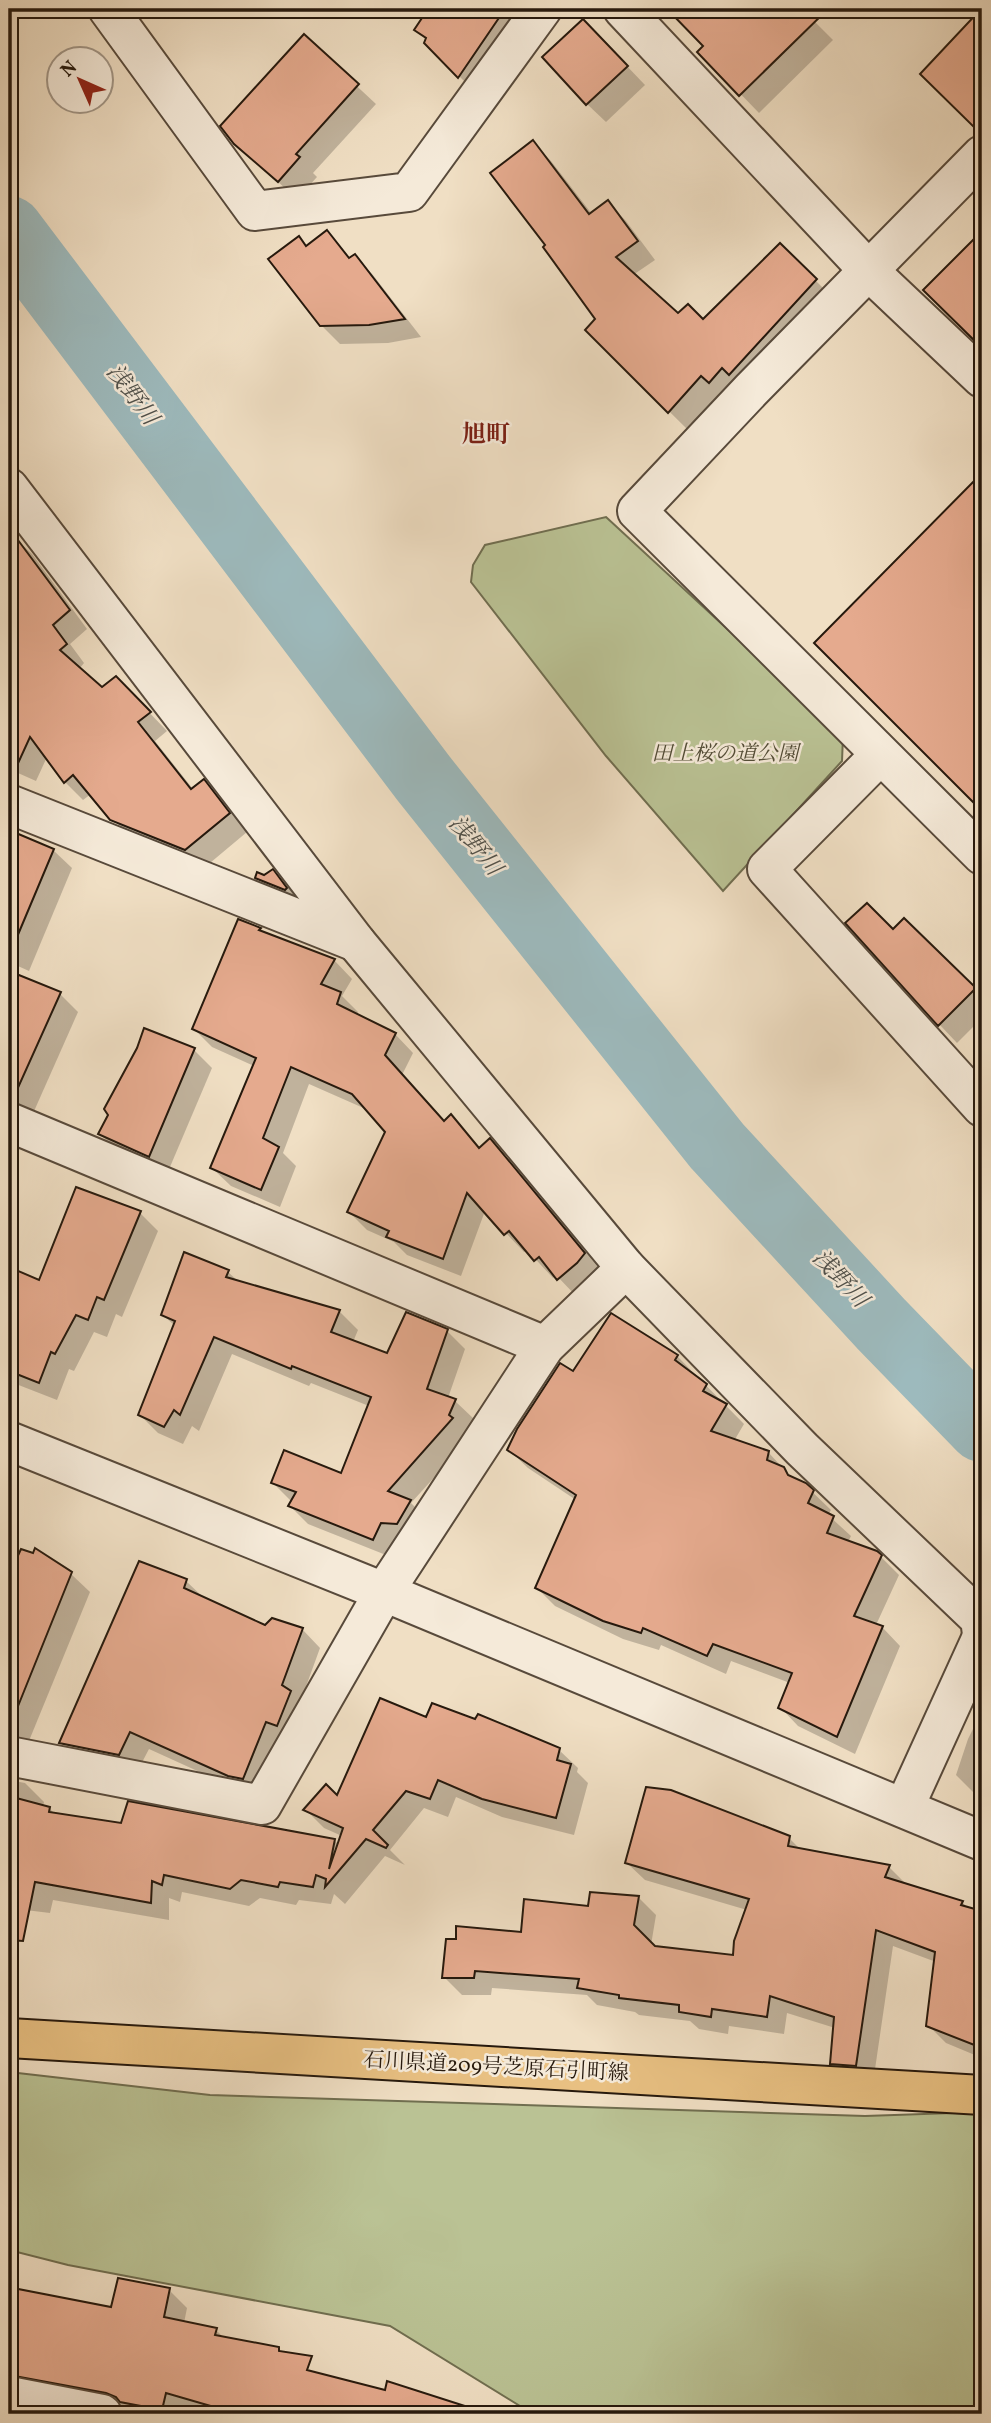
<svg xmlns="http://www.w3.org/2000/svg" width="991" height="2423" font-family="Vollkorn,'Noto Serif JP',serif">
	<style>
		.green { fill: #bac294; stroke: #706e50; stroke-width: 2 }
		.shadow { fill: #0003 }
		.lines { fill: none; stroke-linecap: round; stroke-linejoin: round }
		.river { stroke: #9dbabd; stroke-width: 68 }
		.building { fill: #e5aa8e; stroke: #26190d; stroke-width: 2 }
		.minor-casing { stroke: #584a3b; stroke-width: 42 }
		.major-casing { stroke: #26190d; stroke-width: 42 }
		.minor { stroke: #f5ead9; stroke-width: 38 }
		.major { stroke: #e8c082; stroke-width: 38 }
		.labels { text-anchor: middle; stroke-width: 5; stroke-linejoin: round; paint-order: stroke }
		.park-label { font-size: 21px; font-style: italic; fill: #524c36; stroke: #f5ead9 }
		.street-label { font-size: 21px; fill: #26190d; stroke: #f5ead9 }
		.water-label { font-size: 23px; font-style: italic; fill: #50514b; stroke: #f5ead9 }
		.quarter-label { font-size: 24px; font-weight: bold; fill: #7a1f14; stroke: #f5ead9 }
	</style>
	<rect width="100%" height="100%" fill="#f0dfc4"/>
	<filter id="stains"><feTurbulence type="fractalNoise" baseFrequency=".00286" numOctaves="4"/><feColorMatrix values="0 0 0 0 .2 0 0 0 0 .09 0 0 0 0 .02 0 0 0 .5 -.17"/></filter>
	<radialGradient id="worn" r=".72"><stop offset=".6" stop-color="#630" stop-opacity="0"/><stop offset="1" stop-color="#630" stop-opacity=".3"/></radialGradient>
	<g class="green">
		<polygon points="606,517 843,736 842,761 723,891 606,756 471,582 473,565 485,545"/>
		<polygon points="9,2072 210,2095 865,2116 982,2112 982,2414 533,2414 390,2326 68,2265 9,2250"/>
	</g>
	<g class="shadow">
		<polygon points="430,9 535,9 477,94 426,43 427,40 417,30"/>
		<polygon points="670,9 821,9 811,18 833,40 759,113 700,52 706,46"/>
		<polygon points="974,18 982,26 982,133 922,74"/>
		<polygon points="304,37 376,104 313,173 317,177 297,199 235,143"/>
		<polygon points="601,39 645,85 606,122 587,104"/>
		<polygon points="533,143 551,161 592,214 608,202 626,221 655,260 633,275 678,316 703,321 780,245 834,299 728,400 721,393 688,430 587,330 598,319"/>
		<polygon points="326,232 351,259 355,256 373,275 421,337 388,343 340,344 321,325 307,247"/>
		<polygon points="982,233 982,347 926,290"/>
		<polygon points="975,482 982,490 982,808 816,643"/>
		<polygon points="13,536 32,554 87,629 70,644 84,663 79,669 102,689 116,678 167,731 155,741 193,789 203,781 222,799 247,832 204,868 130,838 91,794 83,800 65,782 47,757 36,781 9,769 9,540"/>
		<polygon points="11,833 53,850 72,868 29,971 9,962 9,838"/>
		<polygon points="272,871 291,889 304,907 275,896 257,878 264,877"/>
		<polygon points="904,920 982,996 982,1018 957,1043 939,1024"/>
		<polygon points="239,921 260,929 265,934 334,960 352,979 342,996 358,1012 357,1016 395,1034 413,1053 402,1075 445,1122 451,1116 481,1149 490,1141 508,1159 602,1272 577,1297 556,1275 553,1278 527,1250 524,1252 485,1211 461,1276 407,1255 394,1242 367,1230 349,1212 387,1132 368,1110 309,1084 283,1153 296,1166 280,1207 231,1186 212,1168 254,1066 212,1047 194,1029"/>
		<polygon points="9,973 60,994 78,1012 31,1118 9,1108"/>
		<polygon points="139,1049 194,1050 212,1068 167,1174 118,1152 100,1134"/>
		<polygon points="140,1213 158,1231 122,1317 116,1314 107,1337 94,1332 74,1371 69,1369 57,1400 16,1384 14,1387 9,1385 9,1269 40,1282"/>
		<polygon points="228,1272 239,1282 339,1311 358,1330 353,1342 388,1355 447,1331 465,1349 448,1398 455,1401 474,1419 467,1435 470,1438 411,1503 428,1520 391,1557 308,1524 290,1506 292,1502 273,1483 342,1475 369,1406 311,1383 309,1386 232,1354 199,1431 192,1426 183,1444 158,1433 140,1415 175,1326 163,1315"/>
		<polygon points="677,1356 744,1424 734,1441 768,1452 793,1479 805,1485 831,1510 828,1515 851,1536 848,1542 876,1552 899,1575 876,1625 882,1627 900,1646 855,1754 798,1726 780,1707 790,1683 731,1661 726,1674 661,1645 659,1650 623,1639 555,1606 537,1588 576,1500 528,1468 509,1450 573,1373"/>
		<polygon points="22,1551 71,1574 90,1592 24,1753 9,1764 9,1579"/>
		<polygon points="140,1563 186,1581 205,1599 265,1627 302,1629 320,1648 300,1703 248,1794 149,1749 137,1772 79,1761 61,1743"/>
		<polygon points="982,1711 982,1797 974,1793 956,1775 968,1739"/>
		<polygon points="427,1720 559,1750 578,1768 577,1772 588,1783 574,1835 502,1817 456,1797 448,1817 424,1808 390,1850 405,1865 385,1856 345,1904 334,1894 331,1904 299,1900 296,1905 260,1898 249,1906 182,1892 180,1902 169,1898 169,1920 53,1900 50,1913 9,1908 9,1780 25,1783 44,1802 43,1807 49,1808 56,1815 122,1825 335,1841 339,1845 342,1836 324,1828 306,1810 338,1798"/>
		<polygon points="789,1838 801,1850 889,1867 906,1884 962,1902 969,1909 982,1913 982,2058 946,2043 928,2025 936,1962 893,1946 873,2083 849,2081 831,2063 835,2028 787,2013 784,2034 729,2026 728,2034 699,2029 690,2021 639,2015 635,2012 597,2005 587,1995 492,1988 491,1995 462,1995 444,1977 523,1934 590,1908 638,1897 656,1915 651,1945 654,1948 734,1957 747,1910 645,1880 627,1863"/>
		<polygon points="169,2290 187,2308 184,2323 216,2330 224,2338 278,2349 310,2373 440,2407 447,2414 293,2414 302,2383 278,2414 200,2414 184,2410 183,2414 134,2414 126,2410 33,2392 9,2404 9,2313 113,2309"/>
	</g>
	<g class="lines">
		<polyline class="river" points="9,230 424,779 717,1146 881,1324 982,1428"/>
	</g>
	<g class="building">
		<polygon points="428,9 505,9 458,78 424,43 426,38 414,30"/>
		<polygon points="667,9 828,9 739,96 697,52 703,46"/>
		<polygon points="981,9 982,9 981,134 920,74"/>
		<polygon points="583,19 628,66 586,105 542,57"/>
		<polygon points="304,34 359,84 296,154 300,157 278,182 234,144 220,126"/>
		<polygon points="533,140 589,214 608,200 638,241 616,257 678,313 688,304 703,319 780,243 817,279 729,375 722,368 709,383 701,376 668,413 585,330 595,319 543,247 545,245 490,173"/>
		<polygon points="327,230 349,258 355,254 405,319 369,325 320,326 268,259 299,236 306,246"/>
		<polygon points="982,231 982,348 923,290"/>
		<polygon points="982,473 982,811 814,643"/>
		<polygon points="9,528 70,610 53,625 67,644 60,650 102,687 116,676 151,712 138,722 191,789 204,779 230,813 185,850 110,820 73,775 64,783 30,737 9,783"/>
		<polygon points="9,830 54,849 9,956"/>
		<polygon points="273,869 287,888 285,890 255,878 257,872 264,875"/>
		<polygon points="867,903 893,929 904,918 976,988 938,1026 845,923"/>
		<polygon points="238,919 261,928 259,930 335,959 321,984 341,992 337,1004 396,1033 385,1055 444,1121 451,1114 479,1148 490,1138 585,1253 577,1263 557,1280 539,1257 534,1261 509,1231 504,1235 467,1193 443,1259 386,1237 389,1231 347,1212 385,1132 352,1094 291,1067 263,1138 279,1147 261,1190 210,1168 256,1058 192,1029"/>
		<polygon points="9,971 61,992 12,1101 9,1101"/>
		<polygon points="144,1028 195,1048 149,1157 98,1134 108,1115 104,1109 137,1048"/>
		<polygon points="76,1187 141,1211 104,1300 97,1297 88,1320 76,1315 55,1354 51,1352 39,1383 9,1371 9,1267 39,1280"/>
		<polygon points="184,1252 229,1270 226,1277 340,1310 331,1332 387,1353 406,1312 448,1329 427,1389 456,1399 449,1415 453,1418 388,1491 411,1500 397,1524 381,1523 373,1540 288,1506 296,1492 271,1483 284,1450 341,1473 371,1397 292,1366 291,1369 214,1337 180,1415 174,1410 164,1427 138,1415 175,1321 161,1315"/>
		<polygon points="611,1313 678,1355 675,1360 707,1384 703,1391 727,1404 711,1431 769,1451 767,1460 784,1467 788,1475 806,1483 814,1490 808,1503 834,1516 827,1533 877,1551 882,1555 854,1616 883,1626 837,1737 778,1708 792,1673 713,1644 707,1656 643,1628 641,1633 603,1621 535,1588 576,1495 507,1450 517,1429 560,1363 573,1371"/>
		<polygon points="35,1548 72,1572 10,1726 9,1575 21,1549 33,1553"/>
		<polygon points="139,1561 187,1579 184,1588 265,1625 272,1618 303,1628 282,1685 291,1691 277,1726 266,1722 243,1779 228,1776 130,1732 119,1755 59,1743"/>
		<polygon points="380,1698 426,1717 432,1703 475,1719 478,1714 560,1748 557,1760 571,1764 556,1818 482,1799 438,1780 430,1799 406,1791 373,1830 388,1845 386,1848 366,1839 325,1887 326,1879 316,1875 313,1887 280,1882 278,1887 241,1880 230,1889 164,1875 162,1885 152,1881 151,1903 35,1882 23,1941 9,1940 9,1796 50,1807 49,1812 121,1823 128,1801 335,1839 329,1869 343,1828 303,1810 326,1784 337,1795"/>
		<polygon points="646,1787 671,1790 790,1836 788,1846 890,1865 885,1877 963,1901 961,1905 982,1911 982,2048 926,2026 935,1952 876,1930 856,2066 830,2064 834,2017 770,1996 767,2017 712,2009 711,2017 679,2012 679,2005 619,1998 619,1995 577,1988 579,1979 475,1971 474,1978 442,1978 446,1939 456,1939 456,1926 521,1932 524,1899 588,1906 590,1892 639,1896 634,1925 655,1946 733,1955 734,1941 749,1899 625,1863"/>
		<polygon points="118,2278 170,2288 164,2317 217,2328 215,2335 279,2347 279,2351 312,2356 307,2370 385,2390 387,2381 471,2408 470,2414 220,2414 221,2409 166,2393 162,2410 120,2402 116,2397 106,2393 9,2375 9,2311 13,2313 18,2289 111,2307"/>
	</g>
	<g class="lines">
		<g class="minor-casing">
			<g id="minor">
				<polyline points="108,9 255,211 409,192 542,9"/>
				<polyline points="623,9 870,272 982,378"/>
				<polyline points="982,155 751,390 637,511 982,855"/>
				<polyline points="9,488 356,942 626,1268 802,1449 980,1619 982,1634"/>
				<polyline points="880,755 767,869 982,1107"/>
				<polyline points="9,804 356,942"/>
				<polyline points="9,1122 545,1346"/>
				<polyline points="9,1441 384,1592 982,1841"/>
				<polyline points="9,1756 262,1805 384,1592 545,1346 626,1268"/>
				<polyline points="904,1808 982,1637"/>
				<polyline points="9,2396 102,2414"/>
			</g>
		</g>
		<g class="major-casing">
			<polyline id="major" points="9,2038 982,2095"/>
		</g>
		<use href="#minor" class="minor"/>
		<use href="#major" class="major"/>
	</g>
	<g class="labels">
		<g class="park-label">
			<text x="725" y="760">田上桜の道公園</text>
		</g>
		<g class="street-label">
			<text transform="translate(496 2066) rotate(3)" y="7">石川県道209号芝原石引町線</text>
		</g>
		<g class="water-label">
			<text transform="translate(133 394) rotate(53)" y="8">浅野川</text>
			<text transform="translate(476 845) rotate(51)" y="8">浅野川</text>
			<text transform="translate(841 1278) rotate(47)" y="8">浅野川</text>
		</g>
		<g class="quarter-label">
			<text x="486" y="442">旭町</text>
		</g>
	</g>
	<rect width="991" height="2423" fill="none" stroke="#f0dfc4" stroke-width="35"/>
	<rect x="10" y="10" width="970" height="2402" fill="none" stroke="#26190d" stroke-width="3.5"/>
	<rect x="18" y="18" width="956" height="2388" fill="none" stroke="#26190d" stroke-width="2"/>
	<g transform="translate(80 80) rotate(315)"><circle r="33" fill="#f5ead9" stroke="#a29687" stroke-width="2"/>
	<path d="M0-5L12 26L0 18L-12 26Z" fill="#8f2418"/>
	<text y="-10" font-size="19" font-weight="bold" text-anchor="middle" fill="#26190d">N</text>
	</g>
	<rect width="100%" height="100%" filter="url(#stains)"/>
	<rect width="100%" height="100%" fill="url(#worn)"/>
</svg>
